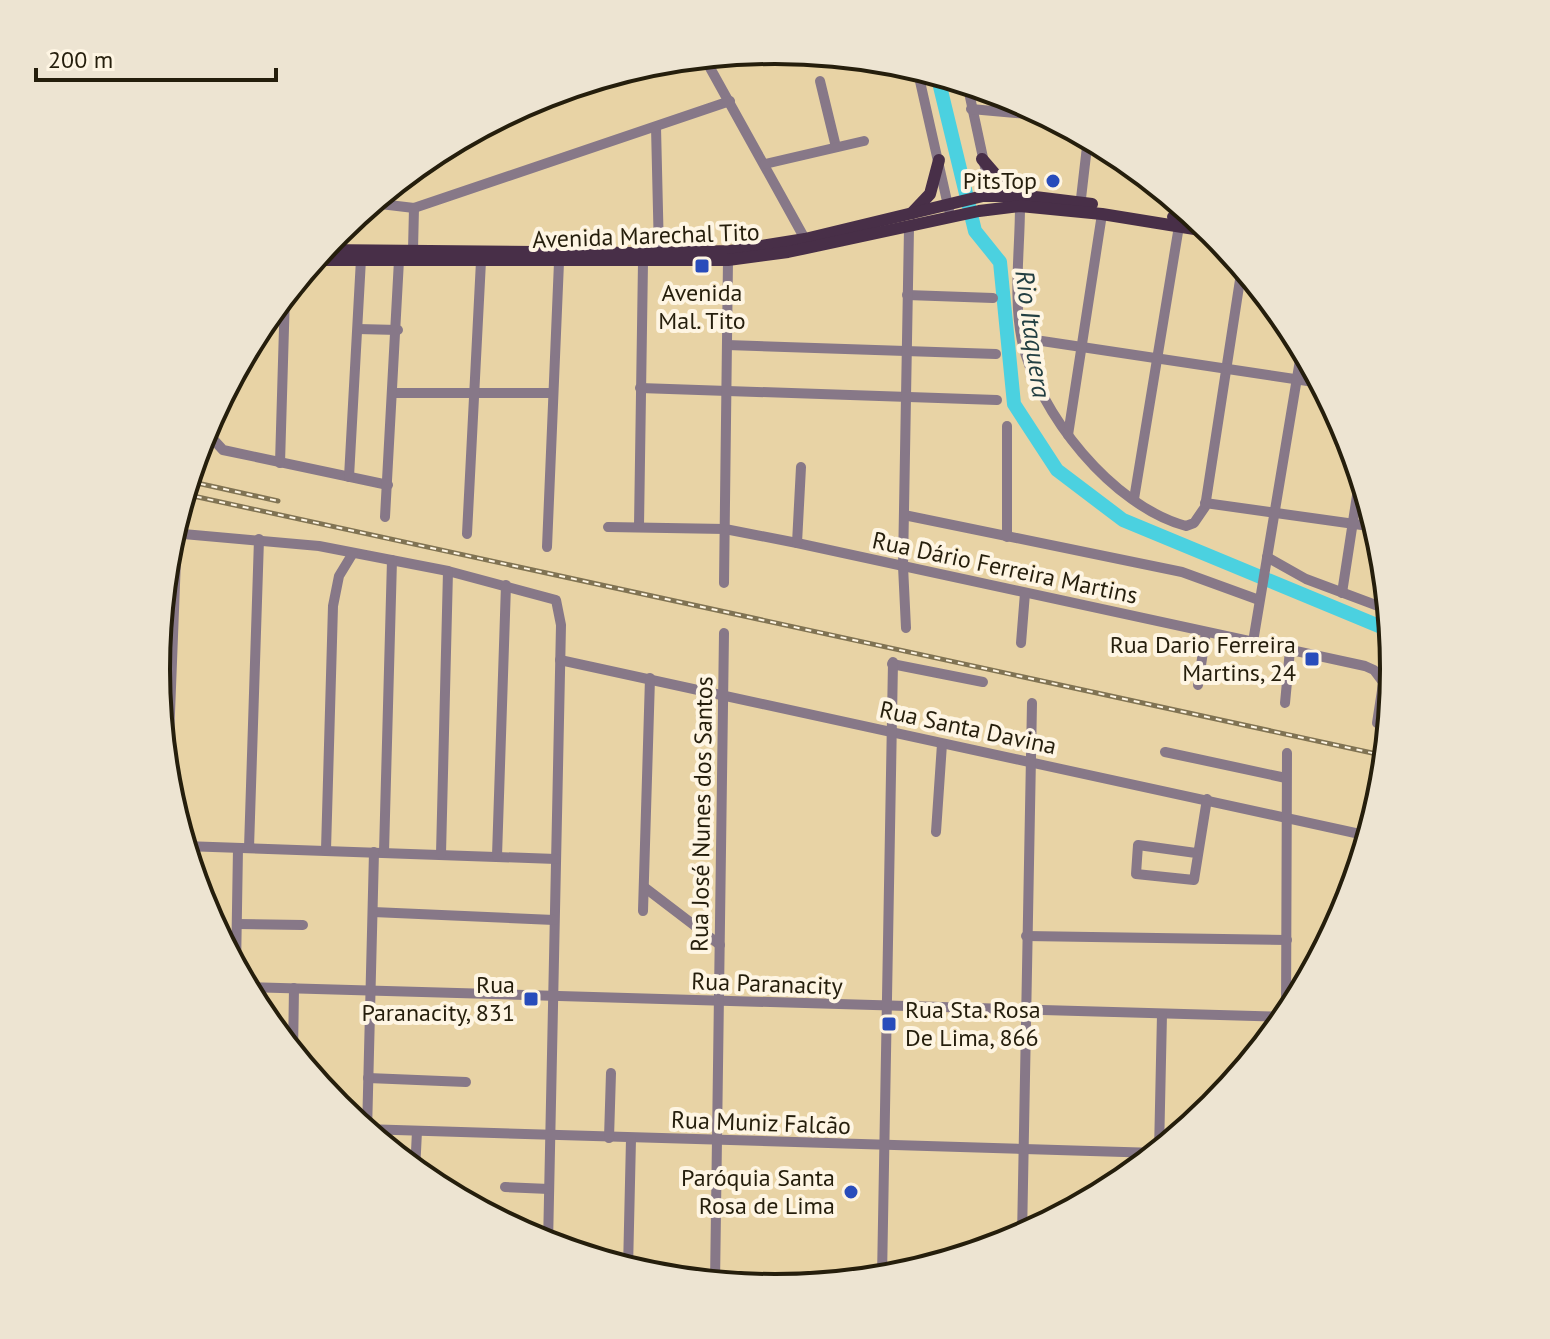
<svg xmlns="http://www.w3.org/2000/svg" width="1550" height="1339" font-family="'PT Sans',sans-serif">
	<style>
		.lines { fill: none; stroke-linecap: round; stroke-linejoin: round }
		.river { stroke: #4bd1e0; stroke-width: 14 }
		.minor { stroke: #877888; stroke-width: 10 }
		.major { stroke: #482f48; stroke-width: 12 }
		.rail-casing { stroke: #807353; stroke-width: 5 }
		.rail { stroke: #fef5e3; stroke-width: 2; stroke-dasharray: 6; stroke-linecap: butt }
		.poi-dot { fill: #284cbb; stroke: #fef5e3; stroke-width: 3 }
		.labels { text-anchor: middle; stroke-width: 8; stroke-linejoin: round; paint-order: stroke }
		.poi-label { font-size: 24px; fill: #251e0c; stroke: #fef5e3; text-anchor: end }
		.street-label { font-size: 24px; fill: #251e0c; stroke: #fef5e3 }
		.water-label { font-size: 26px; font-style: italic; fill: #223f42; stroke: #fef5e3 }
		.rim { fill: none; stroke: #251e0c; stroke-width: 4 }
	</style>
	<rect width="100%" height="100%" fill="#e8d3a5"/>
	<g class="lines">
		<polyline class="river" points="937,74 975,231 1000,262 1014,404 1057,470 1123,520 1391,631"/>
		<g class="minor">
			<polyline points="704,57 805,239"/>
			<polyline points="917,68 949,210"/>
			<polyline points="820,81 836,147"/>
			<polyline points="967,83 991,195"/>
			<polyline points="971,109 1048,116"/>
			<polyline points="656,127 659,253"/>
			<polyline points="765,164 864,141"/>
			<polyline points="372,203 414,208 730,101"/>
			<path d="M1020 206C1020 250 1013 298 1022 341 1038 413 1112 506 1186 526L1194 523 1205 507 1242 267"/>
			<polyline points="1080,207 1088,138"/>
			<polyline points="413,250 414,208"/>
			<polyline points="907,295 993,298"/>
			<polyline points="358,329 398,330"/>
			<polyline points="1022,338 1321,383"/>
			<polyline points="727,345 996,354"/>
			<polyline points="640,388 997,400"/>
			<polyline points="393,393 553,393"/>
			<polyline points="211,417 212,438 223,450 388,485"/>
			<polyline points="1068,435 1102,214"/>
			<polyline points="280,463 285,294"/>
			<polyline points="349,477 361,259"/>
			<polyline points="1134,499 1179,226"/>
			<polyline points="1205,503 1376,527"/>
			<polyline points="904,515 1182,572 1259,600"/>
			<polyline points="385,517 399,260"/>
			<polyline points="639,526 643,262"/>
			<polyline points="608,527 725,529 797,543 1365,666 1374,670 1392,694"/>
			<polyline points="172,533 319,546 448,571 556,600 561,625 548,1245"/>
			<polyline points="467,534 481,261"/>
			<polyline points="1007,537 1007,426"/>
			<polyline points="797,543 801,467"/>
			<polyline points="547,547 559,262"/>
			<polyline points="1267,557 1306,579 1389,610"/>
			<polyline points="724,583 728,260"/>
			<polyline points="1342,593 1360,476"/>
			<polyline points="906,628 903,566 909,228"/>
			<polyline points="1253,642 1302,348"/>
			<polyline points="1021,643 1025,593"/>
			<polyline points="560,660 1369,836"/>
			<polyline points="892,664 983,682"/>
			<polyline points="1198,685 1206,632"/>
			<polyline points="1285,703 1290,650"/>
			<polyline points="1377,723 1383,684"/>
			<polyline points="1165,752 1286,778"/>
			<polyline points="167,790 177,533"/>
			<polyline points="936,832 942,744"/>
			<polyline points="184,846 556,859"/>
			<polyline points="249,848 259,539"/>
			<polyline points="326,850 333,606 339,576 353,553"/>
			<polyline points="384,852 392,560"/>
			<polyline points="1196,853 1138,845 1136,874 1194,880 1207,799"/>
			<polyline points="441,854 448,571"/>
			<polyline points="497,856 506,585"/>
			<polyline points="644,887 720,945"/>
			<polyline points="643,911 650,678"/>
			<polyline points="373,912 554,920"/>
			<polyline points="237,924 303,925"/>
			<polyline points="1026,936 1287,940"/>
			<polyline points="236,969 238,848"/>
			<polyline points="246,987 1288,1017"/>
			<polyline points="1286,1019 1287,753"/>
			<polyline points="293,1054 294,988"/>
			<polyline points="368,1078 466,1082"/>
			<polyline points="363,1129 1157,1153"/>
			<polyline points="367,1132 374,852"/>
			<polyline points="609,1138 611,1073"/>
			<polyline points="1159,1152 1162,1014"/>
			<polyline points="415,1172 417,1131"/>
			<polyline points="505,1187 549,1189"/>
			<polyline points="1022,1229 1035,1229"/>
			<polyline points="1022,1237 1032,703"/>
			<polyline points="628,1269 631,1139"/>
			<polyline points="660,1278 840,1283"/>
			<polyline points="882,1278 893,662"/>
			<polyline points="715,1283 724,633"/>
		</g>
		<g class="major">
			<polyline points="982,159 1001,181 1024,194"/>
			<polyline points="912,213 930,194 939,160"/>
			<polyline points="1173,217 1200,221"/>
			<polyline points="322,250 645,253 730,251 805,239 983,196 1027,196 1092,204"/>
			<polyline points="314,260 728,260 788,252 979,211 1020,206 1102,214 1213,232"/>
		</g>
		<g class="rail-casing">
			<g id="rail">
				<polyline points="188,481 278,501"/>
				<polyline points="184,494 1386,756"/>
			</g>
		</g>
		<use href="#rail" class="rail"/>
	</g>
	<g class="poi-dot">
		<circle cx="1053" cy="181" r="8"/>
		<rect x="694" y="258" width="16" height="16" rx="4"/>
		<rect x="1304" y="651" width="16" height="16" rx="4"/>
		<rect x="523" y="991" width="16" height="16" rx="4"/>
		<rect x="881" y="1016" width="16" height="16" rx="4"/>
		<circle cx="851" cy="1192" r="8"/>
	</g>
	<g class="labels">
		<g class="poi-label">
			<text x="1037" y="189">PitsTop</text>
			<text x="702" y="301" text-anchor="middle">Avenida<tspan x="702" dy="28">Mal. Tito</tspan></text>
			<text x="1296" y="653">Rua Dario Ferreira<tspan x="1296" dy="28">Martins, 24</tspan></text>
			<text x="515" y="993">Rua<tspan x="515" dy="28">Paranacity, 831</tspan></text>
			<text x="905" y="1018" text-anchor="start">Rua Sta. Rosa<tspan x="905" dy="28">De Lima, 866</tspan></text>
			<text x="835" y="1186">Paróquia Santa<tspan x="835" dy="28">Rosa de Lima</tspan></text>
		</g>
		<g class="street-label">
			<text transform="translate(646 236) rotate(-2)" y="8">Avenida Marechal Tito</text>
			<text transform="translate(1005 568) rotate(12)" y="8">Rua Dário Ferreira Martins</text>
			<text transform="translate(968 728) rotate(12)" y="8">Rua Santa Davina</text>
			<text transform="translate(702 814) rotate(-89)" y="8">Rua José Nunes dos Santos</text>
			<text transform="translate(767 984) rotate(2)" y="8">Rua Paranacity</text>
			<text transform="translate(761 1123) rotate(2)" y="8">Rua Muniz Falcão</text>
		</g>
		<g class="water-label">
			<text transform="translate(1033 334) rotate(82)" y="9">Rio Itaquera</text>
		</g>
	</g>
	<path d="M0 0H1550V1339H0ZM170 669a605 605 0 1 1 1210 0a605 605 0 1 1-1210 0Z" fill="#ede4d2" fill-rule="evenodd"/>
	<path class="rim" d="M170 669a605 605 0 1 1 1210 0a605 605 0 1 1-1210 0Z"/>
	<path d="M36 68v12h240v-12" fill="none" stroke="#251e0c" stroke-width="4"/>
	<text x="48" y="68" font-size="24" fill="#251e0c" stroke="#fef5e3" stroke-width="6" paint-order="stroke">200 m</text>
</svg>
